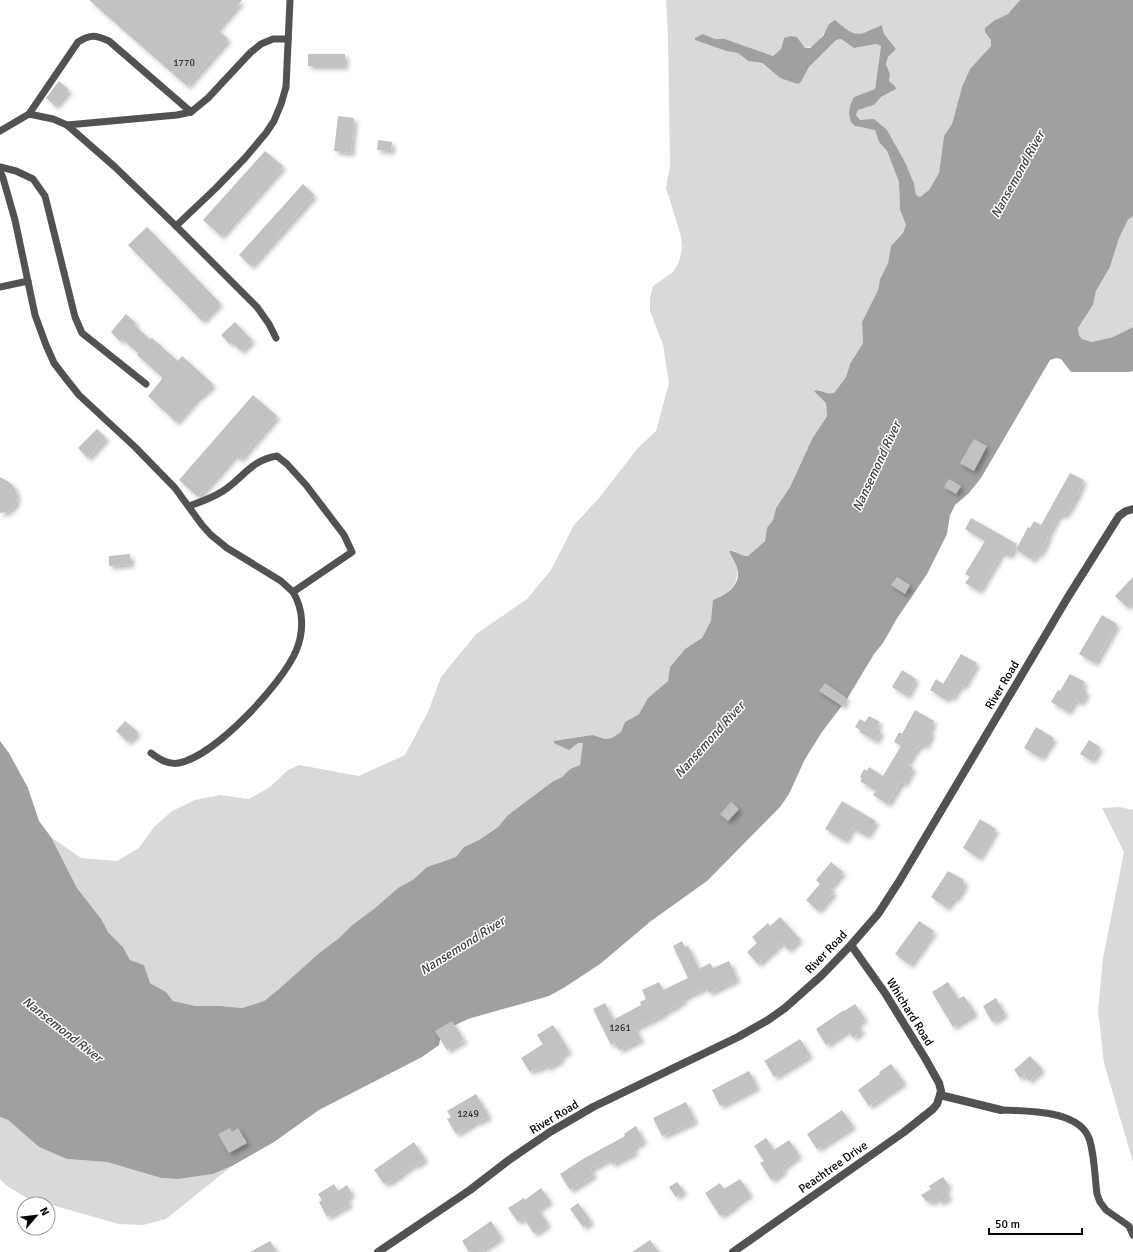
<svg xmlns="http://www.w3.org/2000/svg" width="1133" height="1252" font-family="Signika,sans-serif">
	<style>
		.green { fill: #d9d9d9 }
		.water { fill: #a0a0a0 }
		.building { fill: #c2c2c2; filter: url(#shadow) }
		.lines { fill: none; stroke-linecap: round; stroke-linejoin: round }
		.service { stroke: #525252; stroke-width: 7 }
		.minor { stroke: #525252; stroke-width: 8 }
		.labels { text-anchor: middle; stroke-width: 3; stroke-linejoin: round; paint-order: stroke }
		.number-label { font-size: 10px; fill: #303030 }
		.street-label { font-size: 12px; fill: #000; stroke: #fff }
		.water-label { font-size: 13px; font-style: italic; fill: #414141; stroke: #fff }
	</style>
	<defs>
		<filter id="shadow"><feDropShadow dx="3.5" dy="3.5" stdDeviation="2" flood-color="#0004"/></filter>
	</defs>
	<rect width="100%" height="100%" fill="#fff"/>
	<g class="green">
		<path d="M666 0H1020L1008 14 995 20 985 32 991 40V46L970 69 962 87 952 124 944 136 939 173 929 190 920 197 916 195C912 171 898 151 887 130L860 120 856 115 858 110 874 105 881 97 896 89 895 86 889 81 890 74 886 64 888 57 896 49 884 34 882 25C857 36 857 39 835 21 824 28 820 47 805 48L797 37 784 38 781 49 773 56 725 39H715L703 34 695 40 726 51 738 53 748 61 761 63 780 78 801 82 809 67 836 40 841 39 854 48 876 44 881 46 875 89 854 97 855 126 875 130 879 142 887 151 899 182 900 210 906 225 903 233 891 246 888 263 880 279 878 290 862 322 863 343 850 364 846 377 834 393 831 394 819 390 826 403 827 416 812 439 790 487 776 508 773 520 767 529 765 541 748 556H742L733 550C740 578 741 586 714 600L711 621 702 638 685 649 670 667 668 681 648 698 639 714 625 722 622 732 612 738 605 739 593 735 578 743H584L580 765 570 769 562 777 552 782 508 815 498 827 479 840 464 847 456 857 427 867 414 879 398 888 375 908 351 926 339 938 318 954 279 989 264 1001 242 1008 221 1006H196L173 1001 166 992 150 983 144 965 130 960 123 947 108 932 102 920 77 888 51 837 81 858 117 861 139 848 154 827 172 811 195 800 220 795 249 799 270 787 288 770 299 765 359 776 405 755 428 712 441 677 476 634 527 599 551 570 574 525 599 498 638 448 656 431 669 383 663 345 650 311V298L653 286 673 272 679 262 682 249 681 236 666 188 670 165 668 38Z"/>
		<polygon points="1133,216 1133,327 1113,337 1092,342 1082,339 1079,335 1078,328 1093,305 1096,291 1110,267 1119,238 1128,220"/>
		<polygon points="1120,807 1133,810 1133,1162 1104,1063 1098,1011 1103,958 1124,852 1102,808"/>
		<polygon points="0,1117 8,1120 39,1147 67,1159 107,1162 161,1178 178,1179 213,1174 232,1166 166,1219 143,1225 119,1224 27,1198 7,1186 0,1179"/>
	</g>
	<path class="water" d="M1020 0H1133V216L1128 220 1119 238 1110 267 1096 291 1093 305 1078 328 1079 335 1082 339 1092 342 1113 337 1133 327V371L1129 372H1071L1061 359 1056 358 1050 360 981 478 969 493 955 505 950 515 947 534 927 574 896 620 883 643 874 654 847 699 822 732 805 759 789 794 780 807 707 881 651 921 600 964 565 987 549 996 468 1019 445 1030 441 1034 439 1045 422 1057 319 1110 274 1142 232 1166 213 1174 178 1179 161 1178 107 1162 67 1159 39 1147 8 1120 0 1117V741L9 753 28 788 39 821 51 837 77 888 102 920 108 932 123 947 130 960 144 965 150 983 166 992 173 1001 196 1006H221L242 1008 264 1001 279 989 318 954 339 938 351 926 375 908 398 888 414 879 427 867 456 857 464 847 479 840 498 827 508 815 552 782 562 777 570 769 580 765 583 743H578L569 750 554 743V741L593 735 605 739 612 738 621 732 625 722 639 714 648 698 668 681 670 667 685 649 702 638 711 621 713 600C727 594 742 585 737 568 736 562 731 556 729 551 736 550 739 556 748 556L765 541 767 528 773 520 776 508 790 487 812 439 827 416 826 403 814 391C821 389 827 395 834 393L846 377 850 364 863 343 862 322 878 290 880 279 888 263 891 246 903 233 906 225 900 210 899 182 887 151 879 142 875 130 855 126 851 122 849 114 850 106 854 97 875 89 881 46 876 44 854 48 841 39 836 40 809 67 801 82 798 84 780 78 762 63 748 61 738 53 726 51 695 40V38L703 34 715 39H725L773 56 781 49 784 38 791 36 797 37 805 48H810L823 36 829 24 835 20C857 39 857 36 882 25L884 34 896 49 888 57 886 64 890 74 889 81 895 86 896 89 881 97 874 105 858 110 856 115 860 120 874 119 887 130 906 164 914 184 916 195 920 197 929 190 939 173 944 136 952 124 962 87 970 69 991 46V40L985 32V28L995 20 1008 14Z"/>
	<g class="building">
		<polygon points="89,0 242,0 217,29 228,39 187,86"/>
		<rect x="308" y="54" width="37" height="12"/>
		<polygon points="59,81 69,90 55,106 46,98"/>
		<polygon points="338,116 354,118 351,153 334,151"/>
		<polygon points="378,140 392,142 391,151 377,150"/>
		<polygon points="265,151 283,166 221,236 203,220"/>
		<polygon points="303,184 314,195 251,266 239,255"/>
		<polygon points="147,227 220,303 202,321 128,245"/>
		<polygon points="126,314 136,323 134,325 150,339 152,338 178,361 182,356 213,384 201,396 200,395 176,422 148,396 162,379 161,379 162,377 137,355 138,353 122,339 120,341 111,332"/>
		<polygon points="235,322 252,340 241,351 232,342 230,344 221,335"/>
		<polygon points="253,395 277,416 240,459 235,455 198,497 179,480"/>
		<polygon points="97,429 106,438 88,458 78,448"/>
		<polygon points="974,439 987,446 974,471 960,463"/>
		<polygon points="1070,473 1084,480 1079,489 1080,490 1067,513 1066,512 1063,516 1059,514 1047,537 1048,538 1040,554 1037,552 1033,560 1016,550 1028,527 1030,528 1034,521 1041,525"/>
		<polygon points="0,477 9,482 14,487 16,492 17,497 15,505 7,512 0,513"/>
		<polygon points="949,479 961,486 956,494 944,487"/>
		<polygon points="971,518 1017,544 1009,556 1002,552 979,591 965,583 970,577 965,574 985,541 965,529"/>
		<polygon points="130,554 131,564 109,566 109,556"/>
		<polygon points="897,577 910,585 905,594 891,585"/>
		<polygon points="1133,577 1133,602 1127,607 1115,596"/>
		<polygon points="1102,615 1117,624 1095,663 1079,654"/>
		<polygon points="961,654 977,663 963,687 960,685 952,698 948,696 946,700 930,690 936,679 943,684"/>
		<polygon points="902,670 916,679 907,696 892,687"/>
		<polygon points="1070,674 1085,682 1081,688 1087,692 1081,703 1075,700 1068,712 1051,702 1058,690 1060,691"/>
		<polygon points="825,683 847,698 842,706 819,691"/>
		<polygon points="915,710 934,721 929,731 932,733 925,746 921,744 919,747 918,746 907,764 913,768 904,784 901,782 888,804 873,795 876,791 860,781 862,779 860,777 864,769 867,771 869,767 883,776 901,746 894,742 899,732 902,734"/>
		<polygon points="869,716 880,722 876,728 881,731 876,741 860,732 860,730 855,727 860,719 865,722"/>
		<polygon points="125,721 138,732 128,742 116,731"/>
		<polygon points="1036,727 1054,738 1041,758 1024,748"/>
		<polygon points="1089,740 1100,747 1092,761 1080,754"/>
		<polygon points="842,801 876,821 867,836 852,828 845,841 825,829"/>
		<polygon points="731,802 739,809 728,821 720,814"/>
		<polygon points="980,819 996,829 979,858 963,848"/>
		<polygon points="831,862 843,872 829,888 834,892 818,911 806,900 820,884 816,880"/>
		<polygon points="948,871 964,880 963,882 965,884 955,900 953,898 947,908 931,897"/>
		<polygon points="780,917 800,939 788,950 782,942 758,964 747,952 757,943 752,937 768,923 770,926"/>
		<polygon points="919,921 934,931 910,965 895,954"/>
		<polygon points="682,941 685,947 688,946 699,969 710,963 713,968 729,961 737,979 709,993 706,987 683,998 684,1001 677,1004 678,1005 664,1012 664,1014 635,1028 641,1039 619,1050 615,1043 611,1045 593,1009 605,1003 613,1020 641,1005 640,1002 646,999 642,990 659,982 663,990 688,978 673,946"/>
		<polygon points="948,982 958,999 964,996 975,1013 953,1027 932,992"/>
		<polygon points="996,998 1005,1014 992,1022 983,1006"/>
		<polygon points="855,1004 865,1019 857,1024 862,1031 853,1038 848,1030 826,1045 816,1029 844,1010 844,1011"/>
		<polygon points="452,1021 464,1040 447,1050 435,1031"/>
		<polygon points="553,1025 569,1051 560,1056 562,1059 547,1068 546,1065 536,1070 535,1068 530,1072 521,1058 543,1044 537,1035"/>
		<polygon points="800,1039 810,1055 774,1077 764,1060 766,1060"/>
		<polygon points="1030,1056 1042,1069 1029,1081 1024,1075 1020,1078 1014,1070"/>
		<polygon points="891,1064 904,1082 869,1106 858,1090 880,1074 879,1072"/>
		<polygon points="749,1071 757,1087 720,1106 712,1090"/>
		<polygon points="476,1094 489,1116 478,1122 477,1121 456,1134 447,1119 451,1117 447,1111"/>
		<polygon points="686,1102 695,1121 662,1136 653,1118"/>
		<polygon points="842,1110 853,1126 817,1149 807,1134"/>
		<polygon points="636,1126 644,1141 633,1147 635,1152 612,1164 609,1159 590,1169 594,1175 570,1190 560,1174 583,1159 625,1136 624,1134"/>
		<polygon points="230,1128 232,1132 238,1128 247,1143 229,1153 218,1134"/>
		<polygon points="766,1138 774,1150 789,1140 799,1155 782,1168 784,1171 771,1180 760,1163 764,1161 754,1146"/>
		<polygon points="414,1142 425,1159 415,1166 414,1164 389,1183 387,1182 384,1184 374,1170"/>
		<polygon points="943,1177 949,1186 945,1189 949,1197 940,1203 938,1198 932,1202 926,1201 921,1195 931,1189 929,1186"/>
		<polygon points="740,1179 750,1194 734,1205 735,1206 720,1216 705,1193 720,1183 724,1189"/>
		<polygon points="677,1182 684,1191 676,1197 669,1187"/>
		<polygon points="334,1184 338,1191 347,1185 352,1194 346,1198 350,1204 327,1217 319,1202 322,1200 318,1194"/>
		<polygon points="541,1188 550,1201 538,1209 548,1224 534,1234 524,1218 518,1222 508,1208 524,1198 525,1200"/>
		<polygon points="578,1203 591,1221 583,1227 570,1209"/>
		<polygon points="491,1221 501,1237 479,1252 469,1252 462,1241"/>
		<polygon points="650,1240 659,1252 632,1252"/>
		<polygon points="270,1241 277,1252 250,1252"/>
	</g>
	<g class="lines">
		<g class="service">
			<path d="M29 114 78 42C91 34 95 35 109 41L191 112"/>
			<polyline points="67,125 177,115 191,112 208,98 250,53 261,44 273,39 288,39"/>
			<polyline points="0,131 29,114 53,119 67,125 115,167 176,226 257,307 269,324 276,338"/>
			<polyline points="0,167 16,171 33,179 45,196 75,317 82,333 146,384"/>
			<path d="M0 171 3 178 15 220 35 315 46 345 54 363 67 380 79 395 135 447 175 488 202 525 211 535 227 548 281 581 293 592 352 552 344 535 306 485 287 464 277 456C251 460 243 478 223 491 212 498 201 502 189 506"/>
			<polyline points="176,226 216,188 245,158 266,133 274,121 281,104 286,87 290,0"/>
			<polyline points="0,287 28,281"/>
			<path d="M151 753C159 759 168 765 179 763 215 756 282 684 296 651 304 632 304 610 293 592"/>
			<path d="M1001 1110C1026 1111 1073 1110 1087 1134 1094 1145 1095 1180 1097 1194L1100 1202 1106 1210 1129 1226 1133 1235"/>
		</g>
		<g class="minor">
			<polyline points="940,1095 1001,1110"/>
			<polyline points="378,1252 470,1190 509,1160 550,1132 593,1107 738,1037 768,1020 785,1008 821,976 851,945 878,914 900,880 1068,597 1119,516 1126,511 1133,509"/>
			<polyline points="733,1252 904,1132 933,1109 937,1104 940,1095 941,1091 939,1083 925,1058 885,993 851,945"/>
		</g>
	</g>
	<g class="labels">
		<g class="number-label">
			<text x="184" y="66">1770</text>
			<text x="620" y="1031">1261</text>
			<text x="468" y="1117">1249</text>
		</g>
		<g class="street-label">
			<text transform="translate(1002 685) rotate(-59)" y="4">River Road</text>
			<text transform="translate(826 952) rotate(-46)" y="4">River Road</text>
			<text transform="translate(910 1012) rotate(58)" y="4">Whichard Road</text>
			<text transform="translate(554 1117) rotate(-31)" y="4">River Road</text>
			<text transform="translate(833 1167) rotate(-35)" y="4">Peachtree Drive</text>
		</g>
		<g class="water-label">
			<text transform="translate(1017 174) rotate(-61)" y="5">Nansemond River</text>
			<text transform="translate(876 466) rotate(-65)" y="5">Nansemond River</text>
			<text transform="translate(709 739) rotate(-48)" y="5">Nansemond River</text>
			<text transform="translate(462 945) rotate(-32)" y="5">Nansemond River</text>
			<text transform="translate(63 1029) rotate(38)" y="5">Nansemond River</text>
		</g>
	</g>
	<g transform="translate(36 1216) rotate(62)"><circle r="19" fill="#ffffff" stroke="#999999"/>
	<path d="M0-3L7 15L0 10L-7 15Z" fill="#000000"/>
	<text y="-6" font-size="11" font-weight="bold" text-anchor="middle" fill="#000000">N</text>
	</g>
	<path d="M989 1228v6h93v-6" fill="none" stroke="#000000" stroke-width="2"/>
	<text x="995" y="1228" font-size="12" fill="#000000" stroke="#ffffff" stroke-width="3" paint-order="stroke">50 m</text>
</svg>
